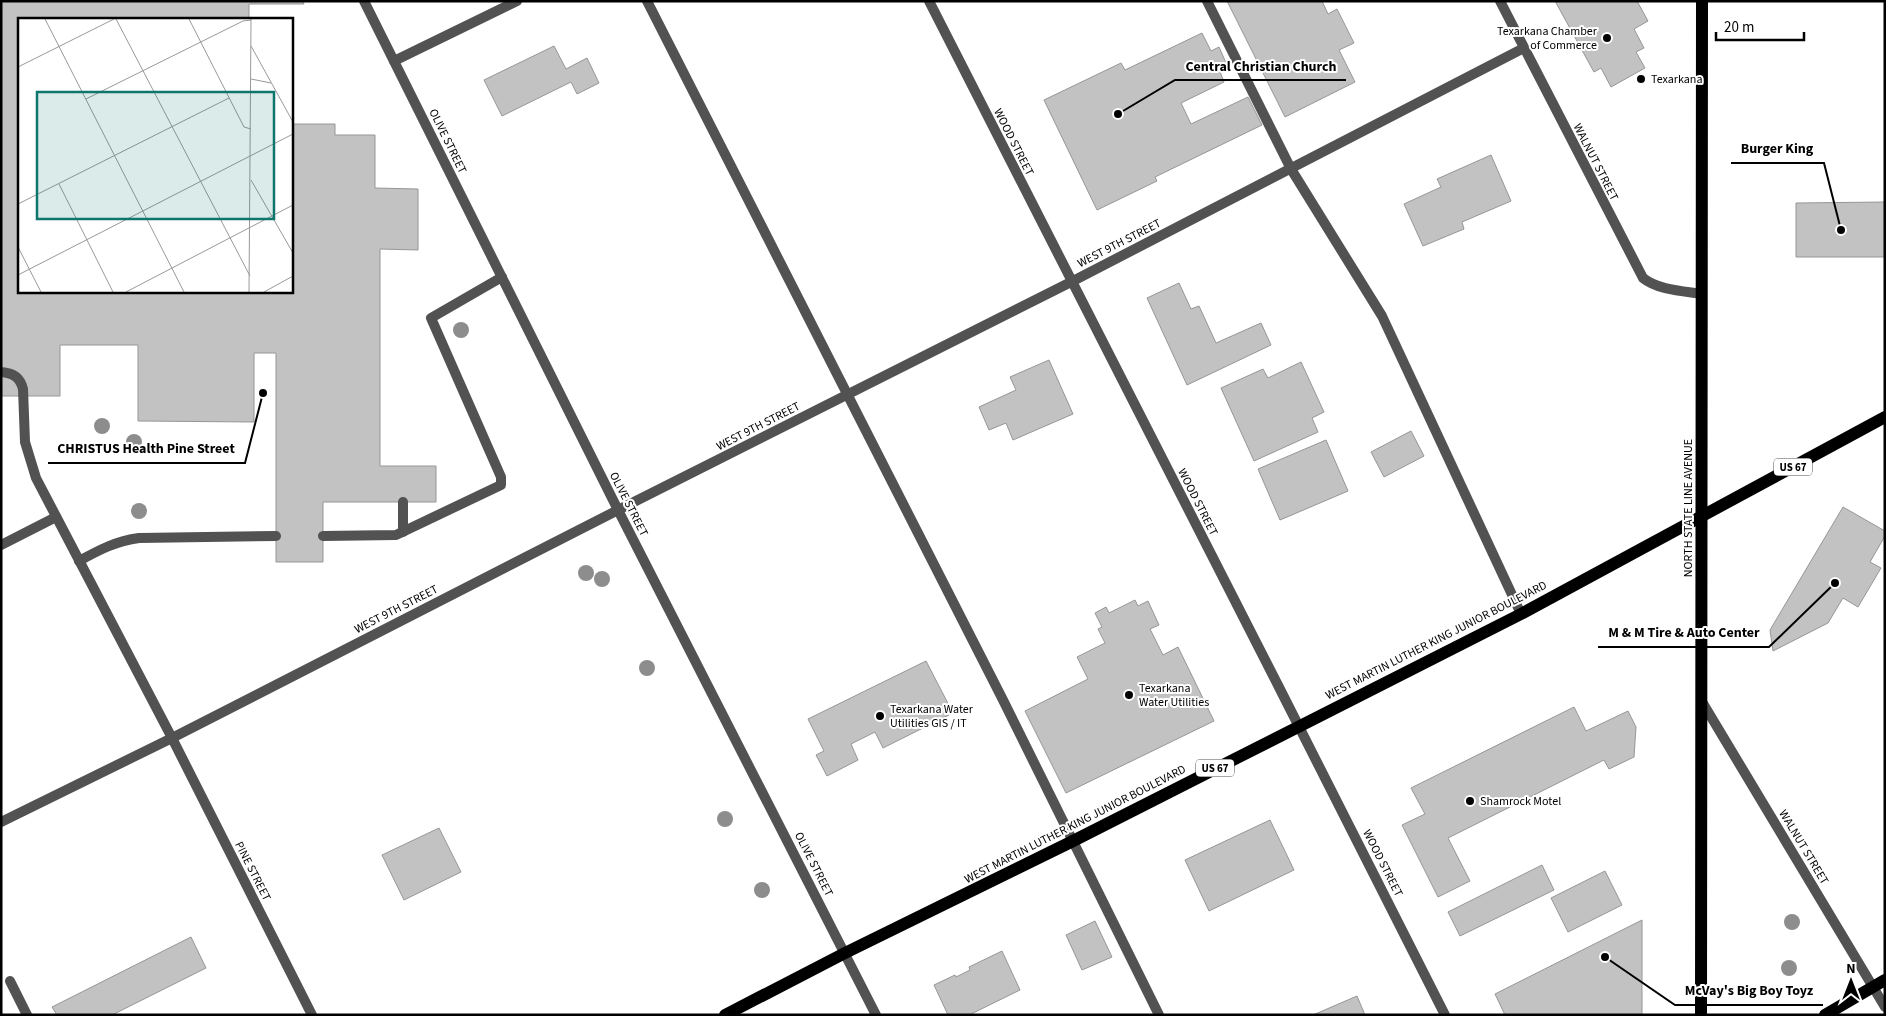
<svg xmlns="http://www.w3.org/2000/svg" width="1886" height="1016" font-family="'Source Sans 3',sans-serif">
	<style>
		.building { fill: #c2c2c2; stroke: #969696 }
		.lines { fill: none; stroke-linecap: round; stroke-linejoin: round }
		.lane { stroke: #525252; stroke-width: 10 }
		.street { stroke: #525252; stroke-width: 10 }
		.primary { stroke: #000; stroke-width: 12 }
		.tree { fill: #8d8d8d }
		.poi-dot { fill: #000; stroke: #fff; stroke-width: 2 }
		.labels { text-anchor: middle; stroke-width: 4; stroke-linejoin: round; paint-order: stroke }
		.shield { fill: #fff; stroke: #4c4c4c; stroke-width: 1 }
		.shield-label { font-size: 11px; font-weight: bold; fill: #000 }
		.poi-label { font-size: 12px; fill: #000; stroke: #fff; text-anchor: start }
		.street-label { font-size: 12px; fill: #000; stroke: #fff }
		.inset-road { fill: none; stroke: #999; stroke-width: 1 }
		.view { fill: #0f766e; fill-opacity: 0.15; stroke: #0f766e; stroke-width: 2.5 }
		.inset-edge { fill: none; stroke: #000; stroke-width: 2.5 }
		.leader { fill: none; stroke: #000; stroke-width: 2 }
		.callout-dot { fill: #000; stroke: #fff; stroke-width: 2 }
		.callout-label { font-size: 14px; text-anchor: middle; font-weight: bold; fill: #000; stroke: #fff; stroke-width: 4; stroke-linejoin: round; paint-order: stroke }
	</style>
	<rect width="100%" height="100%" fill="#fff"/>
	<g class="building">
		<polygon points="1,1 303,1 304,4 249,4 249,19 19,19 19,291 291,291 291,124 335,124 335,135 375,135 375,188 418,189 418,250 380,249 380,466 436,466 436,502 323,502 323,562 276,562 276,353 254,353 254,422 138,421 138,345 60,345 60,396 1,396"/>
		<polygon points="1227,1 1322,1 1328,14 1337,9 1354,43 1339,50 1355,82 1285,117"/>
		<polygon points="1555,1 1637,1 1648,21 1634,29 1644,48 1636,52 1645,68 1611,87 1601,68 1594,72"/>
		<polygon points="1202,33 1211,51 1219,47 1227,65 1219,69 1224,82 1181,103 1191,124 1248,97 1262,125 1155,177 1157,181 1097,210 1044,100 1121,63 1125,70"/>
		<polygon points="554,46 566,69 587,58 599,83 577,94 571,82 502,116 484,80"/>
		<polygon points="1491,155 1511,201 1462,222 1464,229 1423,246 1404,204 1441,187 1437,179"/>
		<polygon points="1885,202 1885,257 1796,257 1796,203"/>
		<polygon points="1179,283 1191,309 1199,306 1216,343 1261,323 1271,345 1187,385 1147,298"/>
		<polygon points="1049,360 1073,414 1013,440 1006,423 989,430 979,407 1016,390 1010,377"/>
		<polygon points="1301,362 1324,412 1312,418 1318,432 1254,461 1221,388 1263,369 1268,378"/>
		<polygon points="1411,431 1424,456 1384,477 1371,452"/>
		<polygon points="1326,440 1348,491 1280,520 1258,469"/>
		<polygon points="1843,507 1885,531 1885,536 1870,562 1881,568 1858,607 1843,598 1828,623 1773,651 1770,630"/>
		<polygon points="1135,600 1138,606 1148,601 1159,625 1150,629 1163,655 1178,647 1214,721 1066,793 1025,711 1088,679 1077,657 1105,643 1098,629 1102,627 1095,613 1106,607 1109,613"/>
		<polygon points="926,661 953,713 883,748 875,732 851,744 858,760 827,776 816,755 824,751 808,719"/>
		<polygon points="1574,707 1586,731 1628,711 1636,727 1634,757 1609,769 1604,760 1448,838 1470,881 1438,897 1402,825 1425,814 1411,788"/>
		<polygon points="1270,820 1294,870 1209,911 1185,860"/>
		<polygon points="439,828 461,872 404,900 382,855"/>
		<polygon points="1542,865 1554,890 1460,936 1448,912"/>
		<polygon points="1605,871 1622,905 1568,932 1551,898"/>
		<polygon points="1642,920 1642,1015 1505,1015 1495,994"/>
		<polygon points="1095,921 1112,957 1082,970 1066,935"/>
		<polygon points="191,937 206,968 112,1015 57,1015 52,1007"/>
		<polygon points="1002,951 1020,990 969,1015 948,1015 934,985 955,975 956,977 970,970 969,967"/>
		<polygon points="1357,996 1365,1015 1313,1015"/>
	</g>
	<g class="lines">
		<g class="lane">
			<polyline points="647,1 1003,700 1159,1015"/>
			<polyline points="1207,1 1291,169 1382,316 1521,614"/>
			<path d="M1 372C13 373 20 377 23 389L25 442 36 478 172 738"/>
			<polyline points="403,502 403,532"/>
			<polyline points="323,536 396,535 501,485 501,477 431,318 502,277"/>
			<polyline points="1,545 56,517"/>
			<path d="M79 561C99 550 116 541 139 538L276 536"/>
			<polyline points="10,981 27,1015"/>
		</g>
		<g class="street">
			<polyline points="364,1 618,510 876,1015"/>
			<path d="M929 1C1100 340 1275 676 1445 1015"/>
			<path d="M1500 1 1643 278C1658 290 1682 291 1702 294"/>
			<polyline points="394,61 517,1"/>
			<polyline points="1701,700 1885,1007"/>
			<polyline points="172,738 312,1015"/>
			<polyline points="1,822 172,738 618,510 1071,282 1524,48"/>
		</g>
		<g class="primary">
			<polyline points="725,1015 845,953 1073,841 1521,614 1885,417"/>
			<polyline points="1701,1015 1702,1"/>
			<polyline points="1825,1015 1885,980"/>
		</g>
	</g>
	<g class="tree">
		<circle cx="461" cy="330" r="8"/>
		<circle cx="102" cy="426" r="8"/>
		<circle cx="134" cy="442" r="8"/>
		<circle cx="139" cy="511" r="8"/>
		<circle cx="586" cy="573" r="8"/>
		<circle cx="602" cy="579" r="8"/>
		<circle cx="647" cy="668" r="8"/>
		<circle cx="725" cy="819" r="8"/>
		<circle cx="762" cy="890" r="8"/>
		<circle cx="1792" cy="922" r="8"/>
		<circle cx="1789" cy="968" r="8"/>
	</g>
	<g class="poi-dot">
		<circle cx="1607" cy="38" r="5"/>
		<circle cx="1641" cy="79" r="5"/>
		<circle cx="1129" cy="695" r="5"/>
		<circle cx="880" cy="716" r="5"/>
		<circle cx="1470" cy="801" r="5"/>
	</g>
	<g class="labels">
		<g class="shield">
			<rect x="1774" y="458.5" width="38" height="17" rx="4"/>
			<rect x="1196" y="759.5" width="38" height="17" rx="4"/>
		</g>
		<g class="shield-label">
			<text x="1793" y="471">US 67</text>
			<text x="1215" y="772">US 67</text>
		</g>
		<g class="poi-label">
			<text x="1597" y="35" text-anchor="end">Texarkana Chamber<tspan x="1597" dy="14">of Commerce</tspan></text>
			<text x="1651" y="83">Texarkana</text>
			<text x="1139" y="692">Texarkana<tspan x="1139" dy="14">Water Utilities</tspan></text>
			<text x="890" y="713">Texarkana Water<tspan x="890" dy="14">Utilities GIS / IT</tspan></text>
			<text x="1480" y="805">Shamrock Motel</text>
		</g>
		<g class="street-label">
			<text transform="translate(448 141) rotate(64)" y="4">OLIVE STREET</text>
			<text transform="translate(1014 142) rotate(63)" y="4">WOOD STREET</text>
			<text transform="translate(1596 162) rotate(63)" y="4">WALNUT STREET</text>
			<text transform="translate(1119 243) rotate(-27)" y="4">WEST 9TH STREET</text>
			<text transform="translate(758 426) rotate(-27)" y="4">WEST 9TH STREET</text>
			<text transform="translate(1198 502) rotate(63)" y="4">WOOD STREET</text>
			<text transform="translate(629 504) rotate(63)" y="4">OLIVE STREET</text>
			<text transform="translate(1688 508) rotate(-90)" y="4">NORTH STATE LINE AVENUE</text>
			<text transform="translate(396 609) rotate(-27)" y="4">WEST 9TH STREET</text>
			<text transform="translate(1436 640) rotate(-27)" y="4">WEST MARTIN LUTHER KING JUNIOR BOULEVARD</text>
			<text transform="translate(1075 824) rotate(-27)" y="4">WEST MARTIN LUTHER KING JUNIOR BOULEVARD</text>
			<text transform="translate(1804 847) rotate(59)" y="4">WALNUT STREET</text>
			<text transform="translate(1383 863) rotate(63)" y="4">WOOD STREET</text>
			<text transform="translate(814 864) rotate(63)" y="4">OLIVE STREET</text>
			<text transform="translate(253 871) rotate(63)" y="4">PINE STREET</text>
		</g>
	</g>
	<g transform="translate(18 18)">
		<rect width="275" height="275" fill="#fff"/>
		<path class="inset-road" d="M27 1 166 274M98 1 232 258M171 1 226 109 233 111M233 28 275 104M0 49 96 1M233 61 253 65M68 81 225 3 233 2M233 162 275 235M41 166 95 274M0 186 211 80M0 229 23 274M0 257 275 116M108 274 275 187M231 274 233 1M246 274 275 258"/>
		<path class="view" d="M19 74H256V201H19Z"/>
		<rect width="275" height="275" class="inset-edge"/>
	</g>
	<path class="leader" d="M1118 114L1175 80H1346M1841 230L1824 163H1731M263 393L245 463H48M1835 583L1769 647H1598M1605 957L1675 1005H1823"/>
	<g class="callout-dot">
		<circle cx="1118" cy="114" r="5"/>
		<circle cx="1841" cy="230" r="5"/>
		<circle cx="263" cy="393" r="5"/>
		<circle cx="1835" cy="583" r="5"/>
		<circle cx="1605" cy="957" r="5"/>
	</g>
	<g class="callout-label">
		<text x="1261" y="71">Central Christian Church</text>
		<text x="1777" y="153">Burger King</text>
		<text x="146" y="453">CHRISTUS Health Pine Street</text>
		<text x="1684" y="637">M &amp; M Tire &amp; Auto Center</text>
		<text x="1749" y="995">McVay's Big Boy Toyz</text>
	</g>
	<rect width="1886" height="1016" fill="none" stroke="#000000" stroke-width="5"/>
	<g transform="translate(1851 981)" stroke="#ffffff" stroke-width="4" paint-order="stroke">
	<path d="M0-4L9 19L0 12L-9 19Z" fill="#000000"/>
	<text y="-8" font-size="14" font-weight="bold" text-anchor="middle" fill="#000000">N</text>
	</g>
	<path d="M1716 32v8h88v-8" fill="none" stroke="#000000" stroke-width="2.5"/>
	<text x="1724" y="32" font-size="15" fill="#000000" stroke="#ffffff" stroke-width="4" paint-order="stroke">20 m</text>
</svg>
